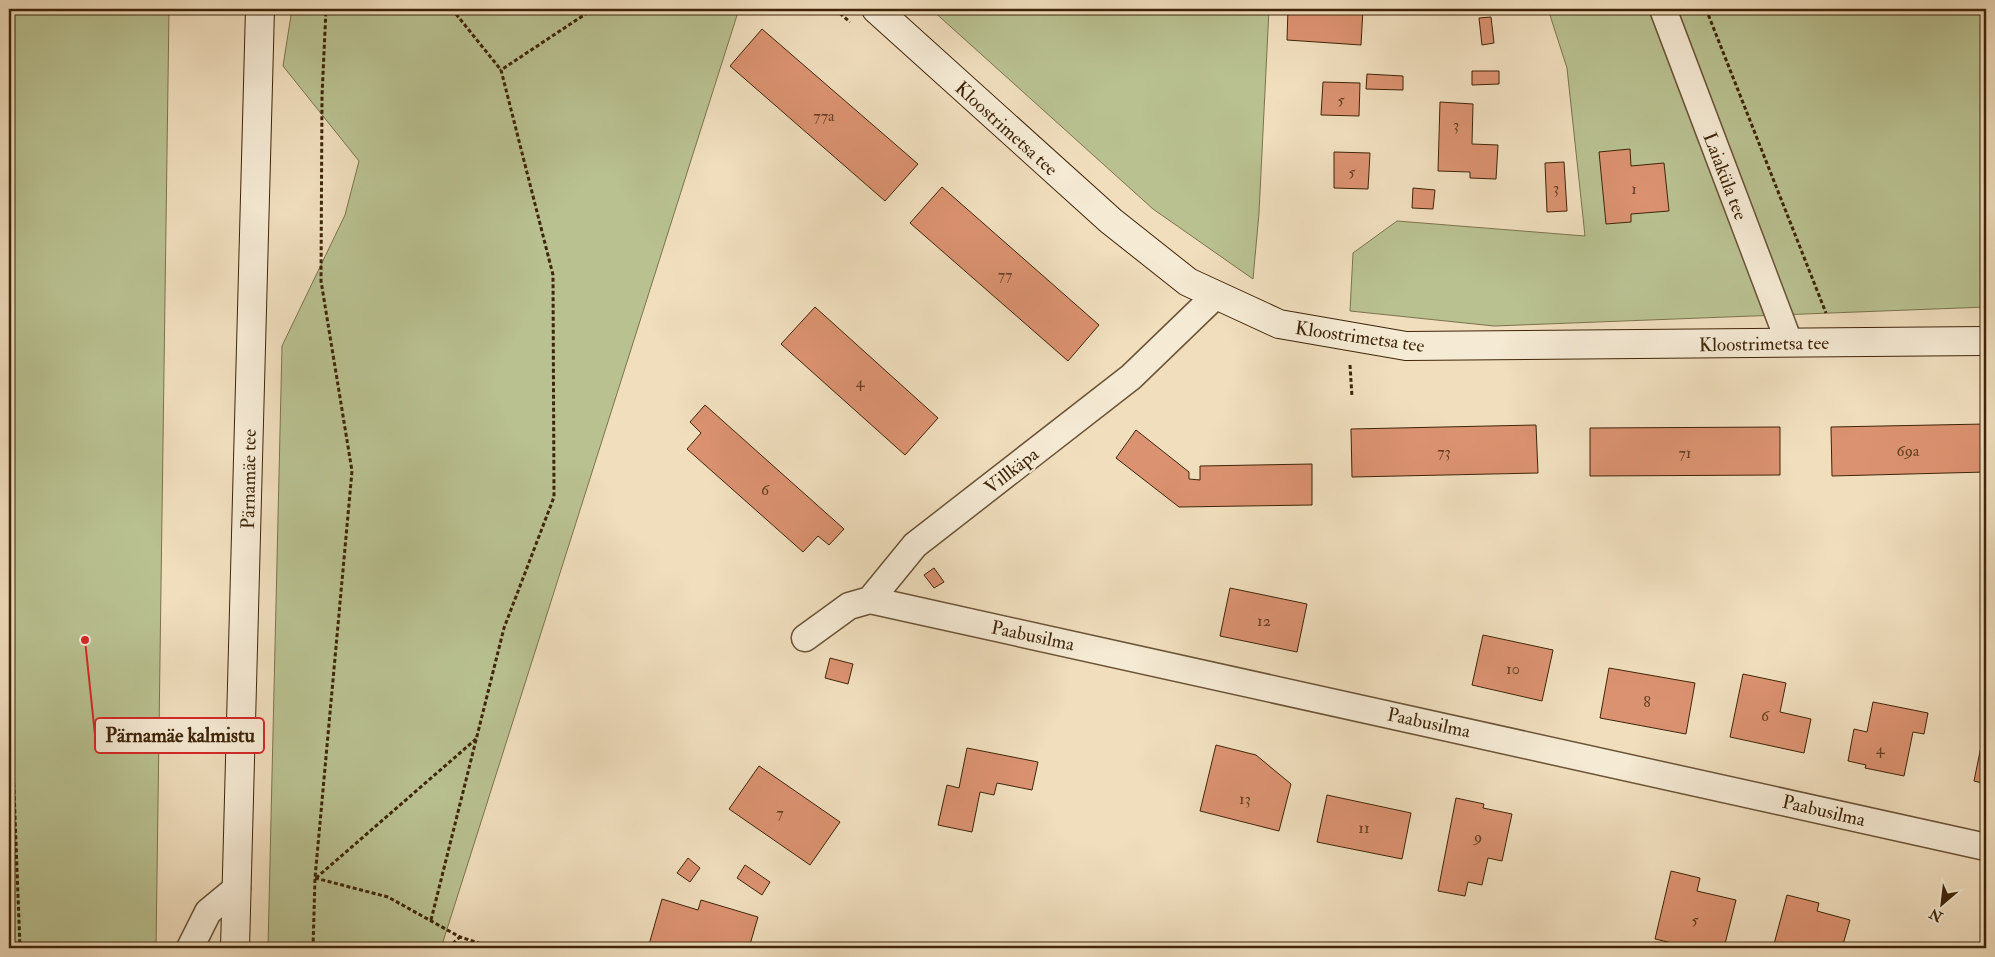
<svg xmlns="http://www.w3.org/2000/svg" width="1995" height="957" font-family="'IM FELL Double Pica',serif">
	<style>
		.green { fill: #b9c191; stroke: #7c734d }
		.building { fill: #db9270; stroke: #3f2509 }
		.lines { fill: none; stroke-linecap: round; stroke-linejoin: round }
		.street-casing { stroke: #6b5336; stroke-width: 29 }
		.secondary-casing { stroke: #3f2509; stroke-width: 30 }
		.path { stroke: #3f2509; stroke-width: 3; stroke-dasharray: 4 2.5; stroke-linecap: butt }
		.street { stroke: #f5ead4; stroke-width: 26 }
		.secondary { stroke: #f5ead4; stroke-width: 28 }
		.labels { text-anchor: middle; stroke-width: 4; stroke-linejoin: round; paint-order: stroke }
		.number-label { font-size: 16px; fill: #664023 }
		.street-label { font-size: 19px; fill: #3f2509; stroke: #f5ead4 }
		.leader { fill: none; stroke: #d62828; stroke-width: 2 }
		.callout-dot { fill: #d62828; stroke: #f5ead4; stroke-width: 2 }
		.callout { fill: #f5ead4; stroke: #d62828; stroke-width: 2 }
		.callout-label { font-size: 20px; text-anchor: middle; font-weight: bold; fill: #3f2509 }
	</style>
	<rect width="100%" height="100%" fill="#f0debd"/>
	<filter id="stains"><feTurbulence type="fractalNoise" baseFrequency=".004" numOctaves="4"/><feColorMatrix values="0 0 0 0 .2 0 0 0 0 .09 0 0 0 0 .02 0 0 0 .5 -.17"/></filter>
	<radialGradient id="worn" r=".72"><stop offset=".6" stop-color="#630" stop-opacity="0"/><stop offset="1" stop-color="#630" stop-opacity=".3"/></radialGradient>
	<g class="green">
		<polygon points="9,9 169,9 156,948 9,948"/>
		<polygon points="292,9 739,9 441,948 268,948 282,346 345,215 359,161 283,66"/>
		<polygon points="931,9 1269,9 1259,213 1253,279 1153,209"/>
		<polygon points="1548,9 1986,9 1986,307 1494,326 1350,311 1353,253 1397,221 1585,236 1567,68"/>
	</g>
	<g class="building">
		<polygon points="1288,9 1363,9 1361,45 1287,40"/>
		<polygon points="1491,17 1494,43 1482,45 1479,18"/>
		<polygon points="762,29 918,164 885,201 730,66"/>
		<polygon points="1472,71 1499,71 1499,84 1472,85"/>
		<polygon points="1367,74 1403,76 1403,90 1366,89"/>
		<polygon points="1323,82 1360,83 1359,116 1321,115"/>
		<polygon points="1440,102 1473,104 1472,144 1498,145 1496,179 1470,178 1470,172 1438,171"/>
		<polygon points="1630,149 1631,166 1664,163 1669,211 1631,214 1631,222 1606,224 1599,152"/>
		<polygon points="1334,152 1370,153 1368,189 1334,188"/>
		<polygon points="1564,162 1567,211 1547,212 1545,163"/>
		<polygon points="942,187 1099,325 1068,361 910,223"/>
		<polygon points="1413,188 1435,190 1433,209 1412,208"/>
		<polygon points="815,307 938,418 905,455 781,344"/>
		<polygon points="705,405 844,529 829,545 818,536 803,552 687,449 701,433 690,422"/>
		<polygon points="1985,424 1986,472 1832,476 1831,427"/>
		<polygon points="1536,425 1538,473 1352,477 1351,429"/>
		<polygon points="1780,427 1780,475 1590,476 1590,428"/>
		<polygon points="1136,430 1189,472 1189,479 1200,480 1200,466 1312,464 1312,505 1179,507 1116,458"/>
		<polygon points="934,568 944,582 934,588 924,575"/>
		<polygon points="1230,588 1307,604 1297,652 1220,636"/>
		<polygon points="1483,635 1553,650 1542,701 1472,685"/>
		<polygon points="830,658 853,664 848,684 825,678"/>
		<polygon points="1609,668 1695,683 1686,734 1600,718"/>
		<polygon points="1743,674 1786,683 1780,712 1811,719 1804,753 1730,737"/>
		<polygon points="1873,702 1928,713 1924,734 1913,732 1904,776 1865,768 1866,765 1848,761 1854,729 1867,732"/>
		<polygon points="1986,722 1986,784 1974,781"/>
		<polygon points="1216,745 1256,755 1291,784 1279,831 1200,811"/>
		<polygon points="967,748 1038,762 1032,790 997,783 994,795 980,792 972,832 938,825 947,785 959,788"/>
		<polygon points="759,766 840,822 810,865 729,809"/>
		<polygon points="1327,795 1411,813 1402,859 1317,842"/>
		<polygon points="1456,798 1484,804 1483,808 1512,814 1502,861 1488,858 1482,885 1468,882 1465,896 1438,891"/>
		<polygon points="688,858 700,868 690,882 677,873"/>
		<polygon points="745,865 770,882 762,895 737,878"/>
		<polygon points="1671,871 1700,878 1697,891 1736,900 1724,948 1694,948 1655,939"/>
		<polygon points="1787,895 1819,903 1817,911 1850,920 1842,948 1773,948"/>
		<polygon points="662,899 698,910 701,900 758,917 749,948 708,948 693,944 692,948 648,948"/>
	</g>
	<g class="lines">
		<g class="street-casing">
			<g id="street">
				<polyline points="1663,9 1789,342"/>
				<polyline points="870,600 1986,847"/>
				<polyline points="805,638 849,606 870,600 915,545 1131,377 1216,295"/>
				<polyline points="190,948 208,912 237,888"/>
			</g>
		</g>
		<g class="secondary-casing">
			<g id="secondary">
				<polyline points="876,9 1111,221 1188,282 1279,324 1406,346 1986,341"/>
				<polyline points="235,948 260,9"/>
			</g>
		</g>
		<g class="path">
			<polyline points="452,9 501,70"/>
			<polyline points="835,9 850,22"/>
			<polyline points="1706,9 1826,313"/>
			<polyline points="1350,365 1352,397"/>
			<polyline points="9,660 20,948"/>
			<polyline points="315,878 388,897 460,937 494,948"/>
			<polyline points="316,878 476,739"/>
			<polyline points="431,920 504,628 554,497 553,275 501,70 593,9"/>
			<polyline points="313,948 315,878 352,471 321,281 322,96 326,9"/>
			<polyline points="448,948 460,937"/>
		</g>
		<use href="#street" class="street"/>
		<use href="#secondary" class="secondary"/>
	</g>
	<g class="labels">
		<g class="number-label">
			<text x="1341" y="105">5</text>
			<text x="824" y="121">77a</text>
			<text x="1456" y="130">3</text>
			<text x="1352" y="177">5</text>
			<text x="1556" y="193">3</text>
			<text x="1634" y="194">1</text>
			<text x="1005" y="280">77</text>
			<text x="860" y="387">4</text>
			<text x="1908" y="456">69a</text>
			<text x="1444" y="457">73</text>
			<text x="1685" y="458">71</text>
			<text x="765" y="495">6</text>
			<text x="1264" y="626">12</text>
			<text x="1513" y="674">10</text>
			<text x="1647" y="707">8</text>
			<text x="1765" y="721">6</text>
			<text x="1880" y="754">4</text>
			<text x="1245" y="804">13</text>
			<text x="780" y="818">7</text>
			<text x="1364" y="833">11</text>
			<text x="1478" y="842">9</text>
			<text x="1695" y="925">5</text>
		</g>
		<g class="street-label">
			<text transform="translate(1007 128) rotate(42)" y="7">Kloostrimetsa tee</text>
			<text transform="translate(1726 176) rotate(69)" y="7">Laiaküla tee</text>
			<text transform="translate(1360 336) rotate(8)" y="7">Kloostrimetsa tee</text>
			<text transform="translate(1764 343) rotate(-1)" y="7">Kloostrimetsa tee</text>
			<text transform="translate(1011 470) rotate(-38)" y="7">Villkäpa</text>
			<text transform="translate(248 479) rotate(-89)" y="7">Pärnamäe tee</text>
			<text transform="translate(1033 635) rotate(12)" y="7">Paabusilma</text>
			<text transform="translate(1429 722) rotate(12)" y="7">Paabusilma</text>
			<text transform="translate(1824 810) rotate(13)" y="7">Paabusilma</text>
		</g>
	</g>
	<path class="leader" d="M85 640L95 735"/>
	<circle class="callout-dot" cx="85" cy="640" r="5"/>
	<rect class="callout" x="95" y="718" width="169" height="35" rx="5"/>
	<g class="callout-label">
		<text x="180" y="742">Pärnamäe kalmistu</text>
	</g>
	<rect width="1995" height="957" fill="none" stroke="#f0debd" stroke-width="30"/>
	<rect x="10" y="10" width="1975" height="937" fill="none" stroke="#3f2509" stroke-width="2.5"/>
	<rect x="15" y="15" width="1965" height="927" fill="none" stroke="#3f2509"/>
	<g transform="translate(1942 904) rotate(208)" stroke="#f5ead4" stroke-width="4" paint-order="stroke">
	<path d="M0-4L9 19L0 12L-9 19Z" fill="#3f2509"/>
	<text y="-8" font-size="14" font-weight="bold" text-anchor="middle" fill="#3f2509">N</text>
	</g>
	<rect width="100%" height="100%" filter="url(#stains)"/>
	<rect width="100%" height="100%" fill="url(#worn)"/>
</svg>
